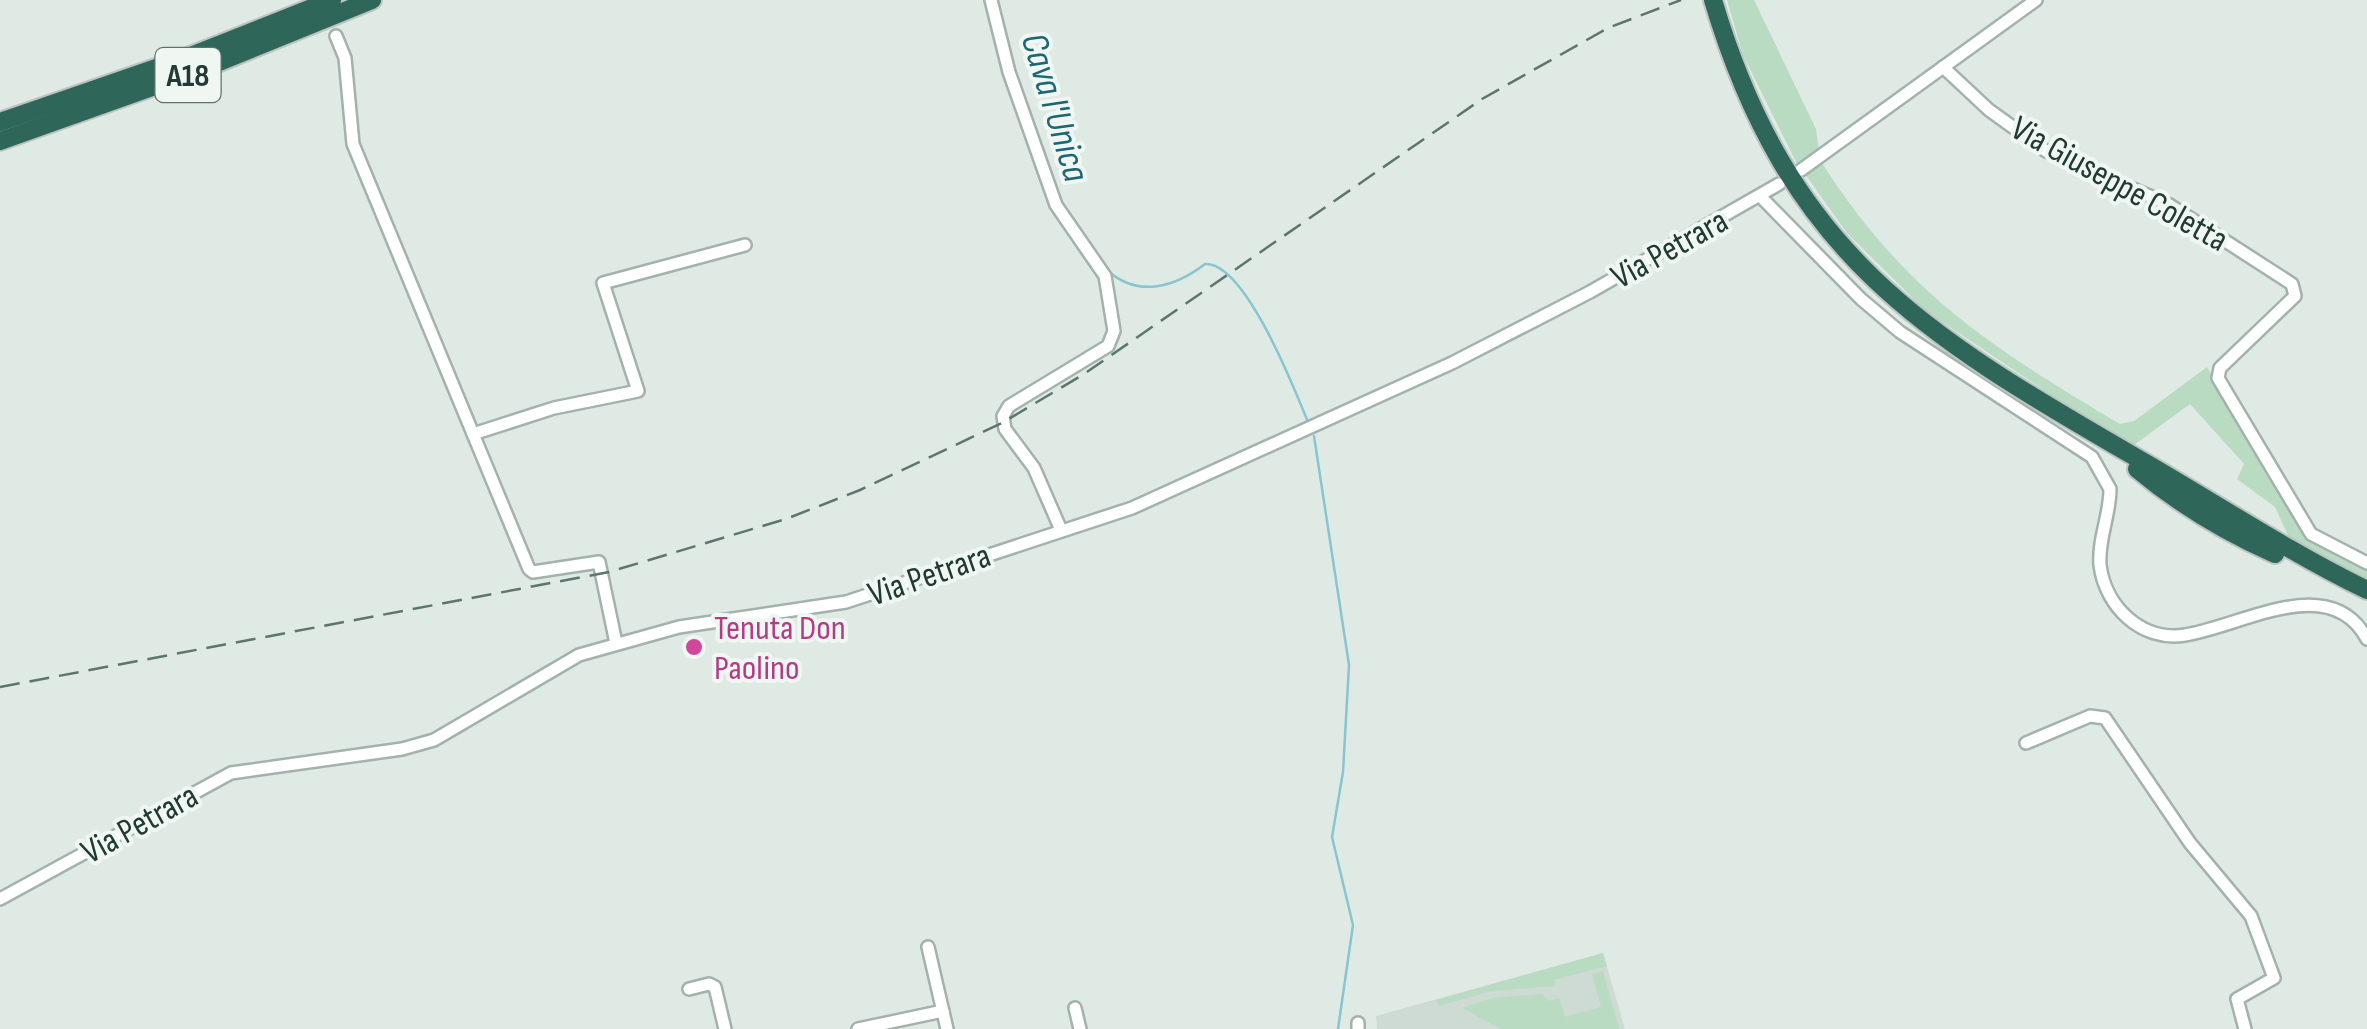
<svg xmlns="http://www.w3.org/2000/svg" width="2367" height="1029" font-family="'Sofia Sans Condensed',sans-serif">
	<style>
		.built { fill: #cedad4 }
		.green { fill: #b9dbc1 }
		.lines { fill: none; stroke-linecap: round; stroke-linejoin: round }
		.stream { stroke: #88c5cf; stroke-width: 2.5 }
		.minor-casing { stroke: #a3b2ac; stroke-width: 16 }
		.highway-casing { stroke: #bcc4c2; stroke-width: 22 }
		.minor { stroke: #fff; stroke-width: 11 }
		.highway { stroke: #2e6659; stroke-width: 18 }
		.rail { stroke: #5b766e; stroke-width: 2.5; stroke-dasharray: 20 10; stroke-linecap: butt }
		.hotel-dot { fill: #d1479c; stroke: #f0f7f3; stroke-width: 4 }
		.labels { text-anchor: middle; stroke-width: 8; stroke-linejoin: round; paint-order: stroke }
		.shield { fill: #f0f7f3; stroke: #5f736d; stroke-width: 2.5 }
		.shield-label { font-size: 32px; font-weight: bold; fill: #213a33 }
		.street-label { font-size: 35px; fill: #213a33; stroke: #f0f7f3 }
		.hotel-label { font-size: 35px; fill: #b23c85; stroke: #f0f7f3; text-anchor: start }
		.water-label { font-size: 38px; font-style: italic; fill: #1d6774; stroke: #f0f7f3 }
	</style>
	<rect width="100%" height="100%" fill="#e0eae5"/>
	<polygon class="built" points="1603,953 1625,1029 1377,1029 1376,1016"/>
	<g class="green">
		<polygon points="1727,0 1754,0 1816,129 1819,151 1797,164 1743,55"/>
		<path d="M1822 163C1904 292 1992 348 2120 424L2134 421 2207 367 2302 529 2315 544 2367 567V585L2291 542 2275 507 2237 479 2244 464 2190 404 2130 448 1926 311 1847 233 1805 174Z"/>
		<polygon points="1603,953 1607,966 1554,980 1555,986 1492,991 1439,1006 1436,1000"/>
		<polygon points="1603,971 1619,1029 1501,1029 1462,1008 1493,998 1542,994 1549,1001 1559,998 1565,1017 1601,1007 1592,974"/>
	</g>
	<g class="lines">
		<g class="stream">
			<polyline points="1002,21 1015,71"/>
			<polyline points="1077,226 1101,260"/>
			<path d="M1108 271C1139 298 1175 287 1205 264 1245 262 1294 388 1308 422"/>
			<polyline points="1314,436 1349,665 1343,772 1332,837 1353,925 1338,1029"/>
		</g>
		<g class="minor-casing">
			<g id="minor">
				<polyline points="991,0 1009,72 1056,205 1105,276 1114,331 1108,346 1009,406 1003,416 1005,429 1034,468 1061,530"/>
				<polyline points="336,36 345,58 353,144 529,569 533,572 599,562 616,643"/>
				<polyline points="1943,67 1989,110 2046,151 2168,204 2292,284 2295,296 2220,368 2218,378 2311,534 2367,563"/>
				<polyline points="1801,170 2036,0"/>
				<path d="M1760 196 1861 299 1900 332 2092 457 2110 489C2110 515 2098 539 2100 565 2105 606 2141 642 2185 635 2240 627 2330 570 2367 639"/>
				<polyline points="473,434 554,408 638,391 603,283 745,245"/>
				<polyline points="2026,743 2090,716 2105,718 2190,843 2251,916 2274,978 2237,999 2245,1029"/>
				<polyline points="0,899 231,773 402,749 434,740 579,655 679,627 846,602 1132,508 1452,363 1590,292 1779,184"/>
				<polyline points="928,947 947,1029"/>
				<polyline points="689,989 709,984 715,987 725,1029"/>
				<polyline points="1075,1008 1080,1029"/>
				<polyline points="1358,1023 1358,1029"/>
				<polyline points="858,1029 943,1011"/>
			</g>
		</g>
		<g class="highway-casing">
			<g id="highway">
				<path d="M1713 0C1788 253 1922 334 2137 458 2214 502 2287 551 2367 590"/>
				<polyline points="0,122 188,57 332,0"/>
				<polyline points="0,141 197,71 372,0"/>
				<path d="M2137 469C2179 504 2225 532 2275 554"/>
			</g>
		</g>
		<use href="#minor" class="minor"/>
		<use href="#highway" class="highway"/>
		<polyline class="rail" points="0,687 609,572 786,519 860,490 1002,423 1084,374 1482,99 1608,28 1681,0"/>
	</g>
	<circle class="hotel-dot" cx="694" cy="647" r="10"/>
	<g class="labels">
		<rect class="shield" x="155.5" y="48" width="65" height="54" rx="8"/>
		<g class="shield-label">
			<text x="188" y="86">A18</text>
		</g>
		<g class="street-label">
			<text transform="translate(2120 183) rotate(29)" y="12">Via Giuseppe Coletta</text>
			<text transform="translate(1669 248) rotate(-29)" y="12">Via Petrara</text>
			<text transform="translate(929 574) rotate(-19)" y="12">Via Petrara</text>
			<text transform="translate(139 823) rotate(-29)" y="12">Via Petrara</text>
		</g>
		<g class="hotel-label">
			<text x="714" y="639">Tenuta Don<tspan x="714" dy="40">Paolino</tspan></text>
		</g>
		<g class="water-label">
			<text transform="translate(1056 107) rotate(73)" y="13">Cava l'Unica</text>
		</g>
	</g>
</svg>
